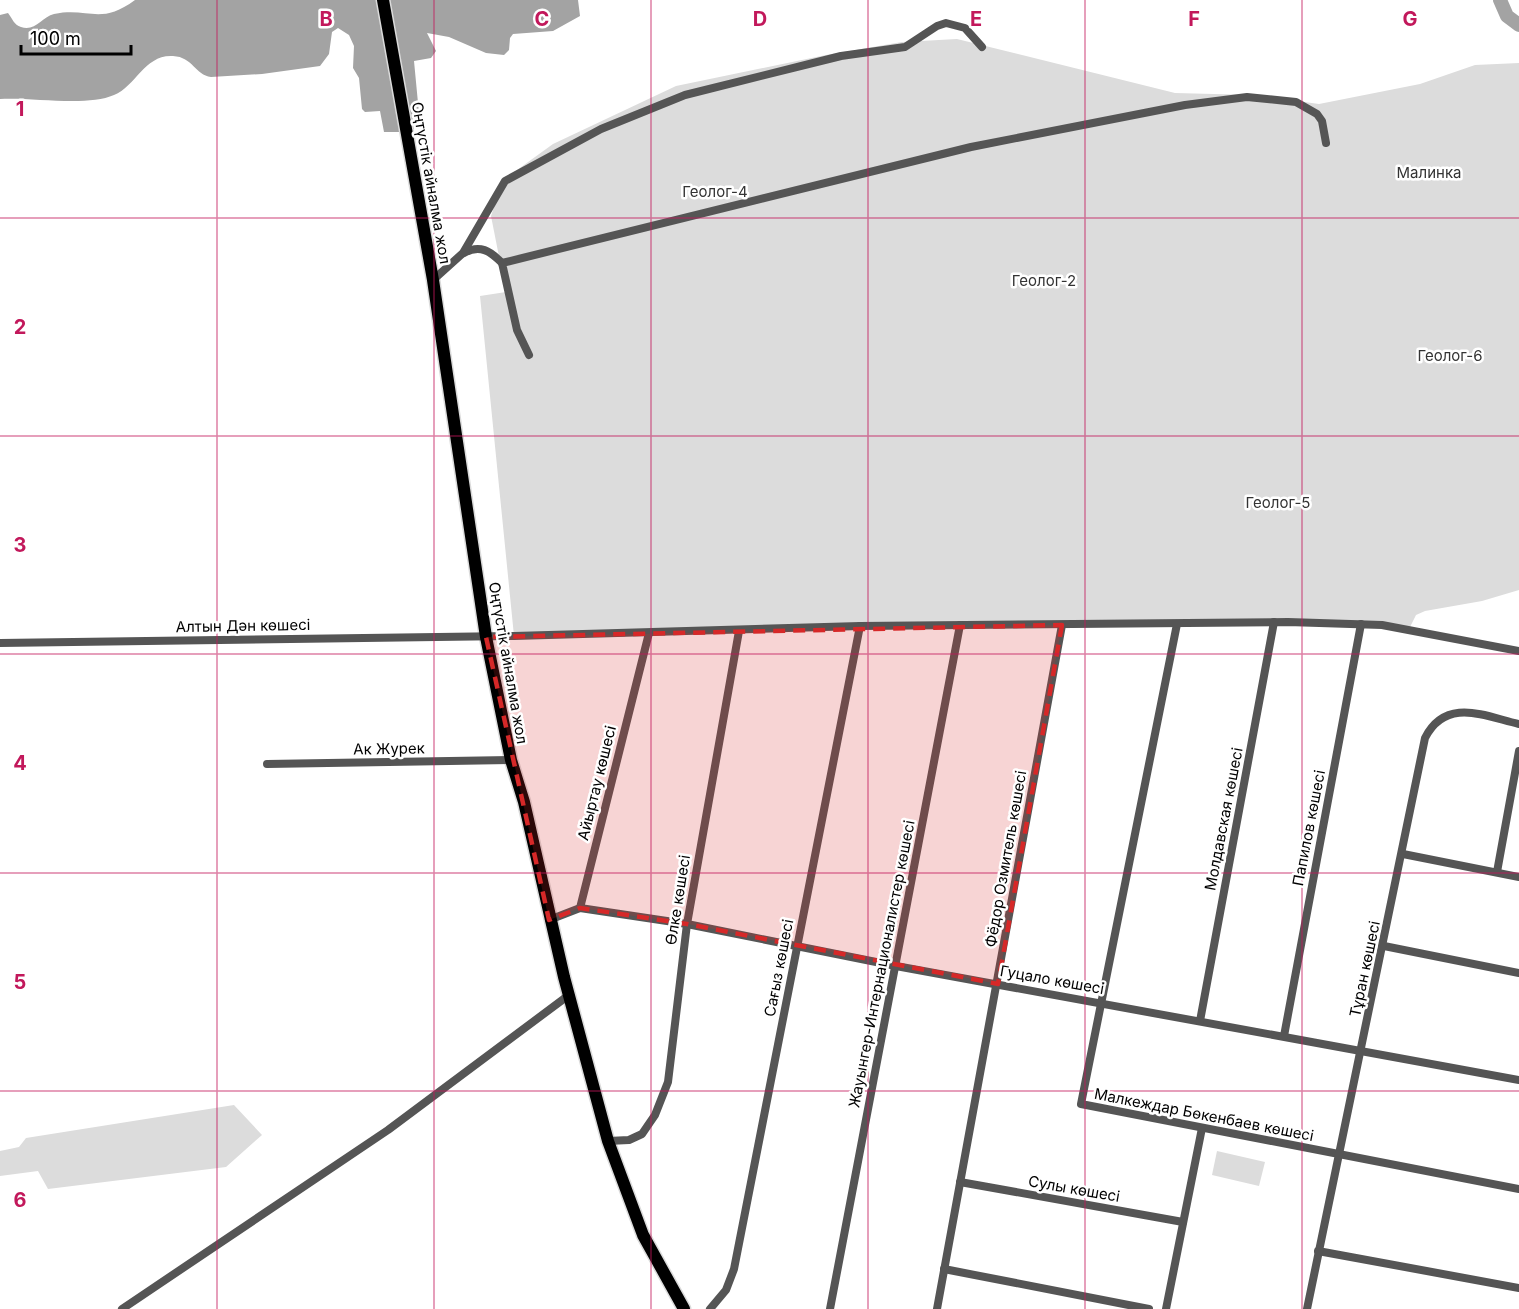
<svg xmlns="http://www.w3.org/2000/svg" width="1519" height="1309" font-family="Inter,sans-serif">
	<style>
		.green { fill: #dcdcdc }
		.water { fill: #a3a3a3 }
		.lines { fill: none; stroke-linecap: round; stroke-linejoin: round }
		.river { stroke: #a3a3a3; stroke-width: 14 }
		.highway-casing { stroke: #dbdbdb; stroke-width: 15 }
		.minor { stroke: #555; stroke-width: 8 }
		.highway { stroke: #000; stroke-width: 12 }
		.marked { fill: #d62828; fill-opacity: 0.2; stroke: #d62828; stroke-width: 4.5; stroke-dasharray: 12 8; stroke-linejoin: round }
		.grid { fill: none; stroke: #c2185b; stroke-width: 1.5; stroke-opacity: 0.55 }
		.labels { text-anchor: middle; stroke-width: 5; stroke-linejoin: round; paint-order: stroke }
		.park-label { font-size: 15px; fill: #333; stroke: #fff }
		.street-label { font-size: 15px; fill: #000; stroke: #fff }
		.grid-label { font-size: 20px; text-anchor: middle; font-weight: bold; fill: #c2185b; stroke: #fff; stroke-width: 5; stroke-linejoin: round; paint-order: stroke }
	</style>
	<rect width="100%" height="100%" fill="#fff"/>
	<g class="green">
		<polygon points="957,39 1175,93 1253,95 1319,104 1420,84 1475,65 1519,63 1519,590 1482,601 1425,611 1416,615 1410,627 1369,621 514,636 480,296 506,292 491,216 503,180 553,144 676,86 826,55 902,42"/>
		<polygon points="234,1105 262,1135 226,1167 48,1189 38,1171 0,1176 0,1151 19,1147 26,1138"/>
		<polygon points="1217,1151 1265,1162 1259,1186 1212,1175"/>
	</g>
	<path class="water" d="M135 0H578L580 16 553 31 513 34 510 38 509 50 504 55 486 53 449 37 427 33 436 51 431 58 414 61 420 124 409 132H384L380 111 365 112 362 109 359 78 353 68 354 46 349 35 338 28 332 32 329 54 320 66 262 74 211 77C195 75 193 57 173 56 145 54 136 86 114 95 87 107 32 97 0 99V15L8 13C12 18 14 25 21 27 35 32 42 17 54 14 89 7 100 26 135 0Z"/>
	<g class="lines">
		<polyline class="river" points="1500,0 1507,16 1519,25"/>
		<g class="highway-casing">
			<polyline id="highway" points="383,0 433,280 486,637 511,760 524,802 564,977 608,1141 643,1235 684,1309"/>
		</g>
		<g class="minor">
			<path d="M464 253C480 244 490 251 502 263"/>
			<polyline points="433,280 463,253 505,181 601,129 685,95 841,56 905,47 937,26 946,23 965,28 982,47"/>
			<polyline points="529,355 517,330 502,263 971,147 1185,105 1247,97 1296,102 1317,114 1322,121 1326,143"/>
			<polyline points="1177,624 1081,1104 1519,1189"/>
			<polyline points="0,643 514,636 860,626 1288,622 1382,625 1519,651"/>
			<polyline points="267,764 511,760"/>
			<polyline points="1403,854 1519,877"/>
			<polyline points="1497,872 1519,751"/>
			<polyline points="580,908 687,924 896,966 1519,1080"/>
			<polyline points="549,920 580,908 649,633"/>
			<polyline points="1384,946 1519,973"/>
			<polyline points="1200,1021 1274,622"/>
			<polyline points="1284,1036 1361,624"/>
			<polyline points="608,1141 629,1140 642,1134 655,1115 668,1082 687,924 739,631"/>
			<polyline points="960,1182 1183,1222"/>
			<polyline points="1318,1251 1519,1288"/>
			<polyline points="944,1269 1149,1309"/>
			<polyline points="122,1309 388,1130 569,995"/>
			<polyline points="710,1309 726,1290 734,1269 860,626"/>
			<polyline points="830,1309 960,625"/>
			<polyline points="937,1309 1062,625"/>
			<polyline points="1166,1309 1202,1128"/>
			<path d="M1307 1309 1425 738C1446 697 1484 716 1519 724"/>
		</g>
		<use href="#highway" class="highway"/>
	</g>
	<path class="marked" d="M1062 625 998 984 687 924 580 908 549 920 486 637Z"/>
	<path class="grid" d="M217 0V1309M434 0V1309M651 0V1309M868 0V1309M1085 0V1309M1302 0V1309M0 218H1519M0 436H1519M0 654H1519M0 873H1519M0 1091H1519"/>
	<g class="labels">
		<g class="park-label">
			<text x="1429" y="178">Малинка</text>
			<text x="715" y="197">Геолог-4</text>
			<text x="1044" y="286">Геолог-2</text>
			<text x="1450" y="361">Геолог-6</text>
			<text x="1278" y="508">Геолог-5</text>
		</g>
		<g class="street-label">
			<text transform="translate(431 183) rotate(80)" y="5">Оңтүстік айналма жол</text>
			<text transform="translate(243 626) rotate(-1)" y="5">Алтын Дән көшесі</text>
			<text transform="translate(508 663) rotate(80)" y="5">Оңтүстік айналма жол</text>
			<text transform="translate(389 749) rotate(-1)" y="5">Ак Журек</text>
			<text transform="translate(597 783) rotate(-76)" y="5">Айыртау көшесі</text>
			<text transform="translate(1224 819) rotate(-79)" y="5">Молдавская көшесі</text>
			<text transform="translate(1309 828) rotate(-79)" y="5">Папилов көшесі</text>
			<text transform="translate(1006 859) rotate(-80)" y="5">Фёдор Озмитель көшесі</text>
			<text transform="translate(678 900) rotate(-81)" y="5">Өлке көшесі</text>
			<text transform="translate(882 964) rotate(-79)" y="5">Жауынгер-Интернационалистер көшесі</text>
			<text transform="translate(779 968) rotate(-79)" y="5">Сағыз көшесі</text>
			<text transform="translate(1365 969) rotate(-78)" y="5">Тұран көшесі</text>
			<text transform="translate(1052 980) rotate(10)" y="5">Гуцало көшесі</text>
			<text transform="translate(1204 1115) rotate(11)" y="5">Малкеждар Бөкенбаев көшесі</text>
			<text transform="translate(1074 1189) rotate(10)" y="5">Сулы көшесі</text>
		</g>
	</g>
	<g class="grid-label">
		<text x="326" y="26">B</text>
		<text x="542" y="26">C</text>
		<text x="760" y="26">D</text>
		<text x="976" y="26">E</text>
		<text x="1194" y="26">F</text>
		<text x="1410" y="26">G</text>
		<text x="20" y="116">1</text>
		<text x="20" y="334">2</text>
		<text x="20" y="552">3</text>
		<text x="20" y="770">4</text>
		<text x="20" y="989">5</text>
		<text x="20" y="1207">6</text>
	</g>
	<path d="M21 45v9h110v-9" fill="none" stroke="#000000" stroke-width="3"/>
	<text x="30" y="45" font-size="18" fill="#000000" stroke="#ffffff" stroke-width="4.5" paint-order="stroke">100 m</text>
</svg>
